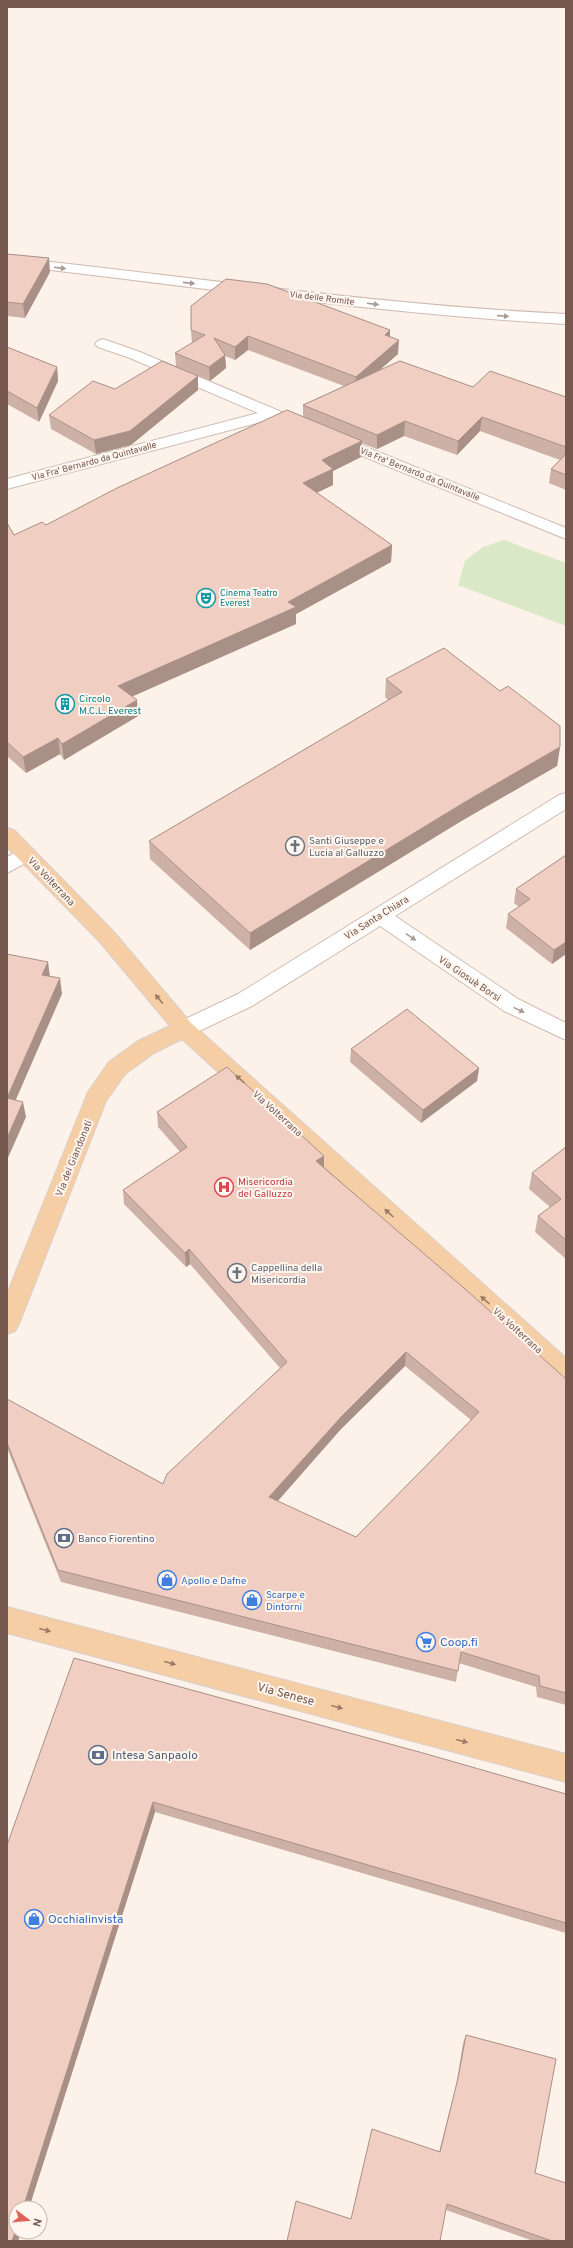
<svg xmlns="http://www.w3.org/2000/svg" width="573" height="2248" font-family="Overpass,sans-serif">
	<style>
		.green { fill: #d9e9c7 }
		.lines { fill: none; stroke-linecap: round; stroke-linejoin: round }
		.minor-casing { stroke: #cfbbb1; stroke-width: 2 }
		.major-casing { stroke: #d8d0cd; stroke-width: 2 }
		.minor { fill: #fff; fill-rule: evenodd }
		.major { fill: #f6cea5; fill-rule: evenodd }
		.wall { fill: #ceb1a6; fill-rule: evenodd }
		.shaded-wall { fill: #a89087 }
		.building { fill: #f0cec1; stroke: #a89087; fill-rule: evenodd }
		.oneway { fill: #ac9a94 }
		.oneway2 { fill: #9c7b67 }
		.labels { text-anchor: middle; stroke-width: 4; stroke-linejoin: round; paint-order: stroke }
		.far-street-label { font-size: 9px; fill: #75574d; stroke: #fef6ef }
		.far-culture-label { font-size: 9px; fill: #0d838f; stroke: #fef6ef; text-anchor: start }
		.culture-label { font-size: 10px; fill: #0d838f; stroke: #fef6ef; text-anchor: start }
		.worship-label { font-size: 10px; fill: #5b616d; stroke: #fef6ef; text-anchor: start }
		.street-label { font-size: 10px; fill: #75574d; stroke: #fef6ef }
		.health-label { font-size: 10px; fill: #be3a42; stroke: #fef6ef; text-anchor: start }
		.service-label { font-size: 10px; fill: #4e5e75; stroke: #fef6ef; text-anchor: start }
		.shop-label { font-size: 10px; fill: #366cbe; stroke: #fef6ef; text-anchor: start }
		.near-shop-label { font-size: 12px; fill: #366cbe; stroke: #fef6ef; text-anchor: start }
		.near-street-label { font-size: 12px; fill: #75574d; stroke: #fef6ef }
		.near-service-label { font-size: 12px; fill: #4e5e75; stroke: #fef6ef; text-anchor: start }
	</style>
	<rect width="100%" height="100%" fill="#fcf2e9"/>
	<polygon class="green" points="504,540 566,563 566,626 458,585 465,561 483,547"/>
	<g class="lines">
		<g class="minor-casing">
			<g id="minor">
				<path d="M7 257C193 277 379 305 566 314V324C379 314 193 286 7 265Z"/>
				<polygon points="103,339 140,352 310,424 312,427 310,430 298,430 272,419 7,489 7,479 258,413 130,358 98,347 95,344 98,341"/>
				<polygon points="334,434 566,528 566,539 328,442 326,439 328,436"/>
				<polygon points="566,793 566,809 395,916 518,999 566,1023 566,1040 504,1011 380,926 252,1006 191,1035 184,1037 177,1035 173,1029 177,1023 238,994 559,795"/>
				<polygon points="26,847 33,849 36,854 33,859 7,873 7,857"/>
			</g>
		</g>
		<g class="major-casing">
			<g id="major">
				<polygon points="7,828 14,830 113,931 191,1023 566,1358 566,1384 557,1380 182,1039 154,1053 125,1074 106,1101 19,1324 15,1331 7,1334 7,1294 88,1092 109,1062 138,1041 170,1026 99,941 7,847"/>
				<polygon points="7,1607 566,1754 566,1782 7,1633"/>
			</g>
		</g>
		<use href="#minor" class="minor"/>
		<use href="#major" class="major"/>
	</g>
	<g class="wall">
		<polygon points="7,254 50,272 25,318 7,316"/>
		<polygon points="191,330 390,330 390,337 398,354 380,370 473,387 566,397 566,490 549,483 551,469 560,460 480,431 457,455 404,436 377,449 361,443 361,457 333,471 333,485 317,493 392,545 391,562 296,614 296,624 132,696 138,716 64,760 60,754 26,773 7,756 7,523 14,535 46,525 303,417 303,405 344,386 248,350 235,360 225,356 226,368 210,381 198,376 198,390 131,445 96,454 51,429 49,415 115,389 176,367 175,353 192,344"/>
		<polygon points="7,347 57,367 58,381 39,422 7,404"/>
		<polygon points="386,679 560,747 557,766 463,820 250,950 150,859 149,841 388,700 385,697"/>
		<polygon points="566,855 566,954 552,964 506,928 508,914 519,907 514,903 516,889"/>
		<polygon points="351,1049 479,1068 477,1081 421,1123 350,1062"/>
		<path d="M157 1112 324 1156V1167L566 1379V1705L537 1697 536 1687 459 1663 456 1682 61 1582 7 1448V1399L163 1484 280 1368 190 1264 186 1267 124 1204 123 1190 180 1152 158 1127ZM405 1366 471 1420 356 1537 277 1501 341 1429Z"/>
		<polygon points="566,1147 566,1259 535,1232 538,1216 550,1207 529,1189 532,1173"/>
		<polygon points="74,1658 566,1794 566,1933 155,1812 29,2208 16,2208 16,2232 21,2232 18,2241 7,2241"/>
		<polygon points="466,2035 535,2173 566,2241 533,2241 446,2210 351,2219 439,2152 456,2086 463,2043"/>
	</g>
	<g class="shaded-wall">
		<polygon points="49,258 50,272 25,318 23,304"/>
		<polygon points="390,330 390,344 385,335"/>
		<polygon points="248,336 248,350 235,360 235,347"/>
		<polygon points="399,340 398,354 355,391 356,377"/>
		<polygon points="225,355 226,368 210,381 209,367"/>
		<polygon points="57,367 58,381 39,422 37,408"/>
		<polygon points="198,376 198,390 131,445 96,454 94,440"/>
		<polygon points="482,417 480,431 457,455 458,441"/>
		<polygon points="405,421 404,436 377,449 377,435"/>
		<polygon points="362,441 361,457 333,471 333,485 303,499 303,483 322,460"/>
		<polygon points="392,545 391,562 296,614 296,624 120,702 118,686 288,602"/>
		<polygon points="137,700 138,716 64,760 62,744"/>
		<polygon points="58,738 60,754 26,773 23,757"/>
		<polygon points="560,747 557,766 463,820 250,950 250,933 465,802"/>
		<polygon points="566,942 566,954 552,964 554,950"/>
		<polygon points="48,962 50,977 42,975"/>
		<polygon points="60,978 62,994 10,1113 7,1098"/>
		<polygon points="479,1068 477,1081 421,1123 423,1110"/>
		<polygon points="23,1102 26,1117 7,1160 7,1138"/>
		<polygon points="324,1156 324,1170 316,1161"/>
		<polygon points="189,1249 190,1264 186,1267 185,1253"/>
		<polygon points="406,1352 405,1366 341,1429 270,1510 269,1497 342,1416"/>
		<polygon points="153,1802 155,1812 29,2208 23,2208"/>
		<polygon points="16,2230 16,2232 21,2232 18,2241 12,2241"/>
	</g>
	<g class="building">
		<polygon points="7,254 49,258 23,304 7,302"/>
		<polygon points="226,279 267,284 390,330 385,335 399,340 356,377 248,336 235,347 214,338 225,355 209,367 175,353 205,335 191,330 191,306"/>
		<polygon points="7,347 57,367 37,408 7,391"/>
		<polygon points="162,361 198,376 130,431 94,440 49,415 93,381 115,389"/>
		<polygon points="400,361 473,387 490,371 566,397 566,447 482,417 458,441 405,421 377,435 303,405"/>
		<polygon points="287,410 362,441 322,460 333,469 303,483 392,545 288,602 296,607 118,686 137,700 62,744 58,738 23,757 7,742 7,523 14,535 42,522 46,525 117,488"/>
		<polygon points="566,454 566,475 551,469"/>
		<polygon points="444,648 500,691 508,686 560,726 560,747 465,802 250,933 149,841 402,692 386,679"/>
		<polygon points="566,855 566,942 554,950 508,914 530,899 516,889"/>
		<polygon points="7,954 48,962 42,975 60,978 7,1098 23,1102 7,1138"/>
		<polygon points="407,1009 479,1068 423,1110 351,1049"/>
		<path d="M227 1067 324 1156 316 1161 464 1288 566 1379V1693L540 1686 539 1676 461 1652 458 1671 58 1570 7 1443V1399L163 1484 167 1474 287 1362 189 1249 185 1253 123 1190 187 1147 157 1112ZM406 1352 479 1412 356 1537 269 1497 342 1416Z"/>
		<polygon points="566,1147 566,1240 538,1216 561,1199 532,1173"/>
		<polygon points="74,1658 423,1753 566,1794 566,1923 153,1802 23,2208 16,2208 16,2230 12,2241 7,2241 7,1845"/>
		<polygon points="466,2035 556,2059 535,2173 566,2183 566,2241 552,2241 447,2204 440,2241 287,2241 296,2201 351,2219 372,2129 440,2152 458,2078"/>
	</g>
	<defs><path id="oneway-solid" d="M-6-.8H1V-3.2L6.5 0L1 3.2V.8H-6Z"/></defs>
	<g class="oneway">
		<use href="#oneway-solid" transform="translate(60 268) rotate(7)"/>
		<use href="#oneway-solid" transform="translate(189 283) rotate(6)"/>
		<use href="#oneway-solid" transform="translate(373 304) rotate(7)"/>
		<use href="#oneway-solid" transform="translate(503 316) rotate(4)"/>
		<use href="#oneway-solid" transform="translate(411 937) rotate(34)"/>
		<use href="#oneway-solid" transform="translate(519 1010) rotate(26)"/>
	</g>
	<g class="oneway2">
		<use href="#oneway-solid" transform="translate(159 999) rotate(-130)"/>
		<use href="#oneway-solid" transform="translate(240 1079) rotate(-138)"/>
		<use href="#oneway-solid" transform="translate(389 1213) rotate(-138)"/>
		<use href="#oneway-solid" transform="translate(485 1300) rotate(-138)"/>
		<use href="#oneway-solid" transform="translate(45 1630) rotate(15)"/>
		<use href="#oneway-solid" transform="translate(170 1663) rotate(15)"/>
		<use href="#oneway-solid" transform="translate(337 1707) rotate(15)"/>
		<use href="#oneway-solid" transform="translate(462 1741) rotate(15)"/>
	</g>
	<defs>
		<g id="theatre-ring" transform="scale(1)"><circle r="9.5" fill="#fef6ef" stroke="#0f9aa8" stroke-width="1.5"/><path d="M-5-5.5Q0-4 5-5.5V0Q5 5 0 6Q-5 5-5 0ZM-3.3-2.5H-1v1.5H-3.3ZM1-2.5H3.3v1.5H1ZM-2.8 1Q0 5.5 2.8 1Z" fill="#0f9aa8"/></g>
		<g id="building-ring" transform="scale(1)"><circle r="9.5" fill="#fef6ef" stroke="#0f9aa8" stroke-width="1.5"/><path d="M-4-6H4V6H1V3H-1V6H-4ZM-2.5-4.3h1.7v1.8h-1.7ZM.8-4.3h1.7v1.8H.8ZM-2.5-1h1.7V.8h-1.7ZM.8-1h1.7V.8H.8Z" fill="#0f9aa8"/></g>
		<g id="church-ring" transform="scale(1)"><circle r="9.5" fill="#fef6ef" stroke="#6b7280" stroke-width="1.5"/><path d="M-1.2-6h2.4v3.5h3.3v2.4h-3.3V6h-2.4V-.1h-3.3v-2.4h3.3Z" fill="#6b7280"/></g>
		<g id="hospital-ring" transform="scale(1)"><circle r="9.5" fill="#fef6ef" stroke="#e0444e" stroke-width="1.5"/><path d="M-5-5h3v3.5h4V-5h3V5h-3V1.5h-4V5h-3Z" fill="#e0444e"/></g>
		<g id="bank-ring" transform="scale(1)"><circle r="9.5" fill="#fef6ef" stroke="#5c6f8a" stroke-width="1.5"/><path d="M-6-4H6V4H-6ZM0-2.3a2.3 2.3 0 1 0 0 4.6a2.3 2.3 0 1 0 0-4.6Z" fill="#5c6f8a"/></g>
		<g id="shop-ring" transform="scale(1)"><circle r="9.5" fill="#fef6ef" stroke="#3f7fe0" stroke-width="1.5"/><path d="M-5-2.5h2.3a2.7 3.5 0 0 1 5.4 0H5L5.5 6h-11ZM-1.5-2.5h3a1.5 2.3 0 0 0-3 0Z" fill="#3f7fe0"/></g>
		<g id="supermarket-ring" transform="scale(1)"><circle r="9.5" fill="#fef6ef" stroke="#3f7fe0" stroke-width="1.5"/><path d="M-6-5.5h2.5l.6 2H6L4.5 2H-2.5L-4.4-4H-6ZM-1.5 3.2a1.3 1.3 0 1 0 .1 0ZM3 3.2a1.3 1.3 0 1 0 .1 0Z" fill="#3f7fe0"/></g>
	</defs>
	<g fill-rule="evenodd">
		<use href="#theatre-ring" x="206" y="598"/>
		<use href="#building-ring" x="65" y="704"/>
		<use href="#church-ring" x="295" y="846"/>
		<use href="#hospital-ring" x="224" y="1187"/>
		<use href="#church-ring" x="237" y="1273"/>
		<use href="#bank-ring" x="64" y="1538"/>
		<use href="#shop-ring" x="167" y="1580"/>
		<use href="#shop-ring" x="252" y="1600"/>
		<use href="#supermarket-ring" x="426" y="1642"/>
		<use href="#bank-ring" x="98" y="1755"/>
		<use href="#shop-ring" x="34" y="1919"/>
	</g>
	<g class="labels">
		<g class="far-street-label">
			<text transform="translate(322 298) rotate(7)" y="3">Via delle Romite</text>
			<text transform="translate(94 461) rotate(-15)" y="3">Via Fra' Bernardo da Quintavalle</text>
			<text transform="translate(420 474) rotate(22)" y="3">Via Fra' Bernardo da Quintavalle</text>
		</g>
		<g class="far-culture-label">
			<text x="220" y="596">Cinema Teatro<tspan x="220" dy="10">Everest</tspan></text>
		</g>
		<g class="culture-label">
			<text x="79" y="702">Circolo<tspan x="79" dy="12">M.C.L. Everest</tspan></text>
		</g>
		<g class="worship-label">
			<text x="309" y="844">Santi Giuseppe e<tspan x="309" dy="12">Lucia al Galluzzo</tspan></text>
			<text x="251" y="1271">Cappellina della<tspan x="251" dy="12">Misericordia</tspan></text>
		</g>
		<g class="street-label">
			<text transform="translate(52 881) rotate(46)" y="4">Via Volterrana</text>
			<text transform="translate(376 917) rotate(-32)" y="4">Via Santa Chiara</text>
			<text transform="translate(470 978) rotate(34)" y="4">Via Giosuè Borsi</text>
			<text transform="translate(278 1113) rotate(42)" y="4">Via Volterrana</text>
			<text transform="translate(73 1158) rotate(-68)" y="4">Via dei Giandonati</text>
			<text transform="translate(518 1330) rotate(42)" y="4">Via Volterrana</text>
		</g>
		<g class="health-label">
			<text x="238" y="1185">Misericordia<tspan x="238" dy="12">del Galluzzo</tspan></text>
		</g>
		<g class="service-label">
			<text x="78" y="1542">Banco Fiorentino</text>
		</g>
		<g class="shop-label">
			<text x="181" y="1584">Apollo e Dafne</text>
			<text x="266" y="1598">Scarpe e<tspan x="266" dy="12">Dintorni</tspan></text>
		</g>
		<g class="near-shop-label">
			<text x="440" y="1646">Coop.fi</text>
			<text x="48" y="1923">Occhialinvista</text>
		</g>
		<g class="near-street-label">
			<text transform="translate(286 1694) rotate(15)" y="4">Via Senese</text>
		</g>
		<g class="near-service-label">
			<text x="112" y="1759">Intesa Sanpaolo</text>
		</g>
	</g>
	<rect width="573" height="2248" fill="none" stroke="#75574d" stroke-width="16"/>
	<g transform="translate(28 2220) rotate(106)"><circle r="19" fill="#fef6ef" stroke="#c7b6ae"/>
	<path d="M0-3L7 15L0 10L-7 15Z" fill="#df6354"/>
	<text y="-6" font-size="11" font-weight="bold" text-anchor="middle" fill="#75574d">N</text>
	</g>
</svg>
